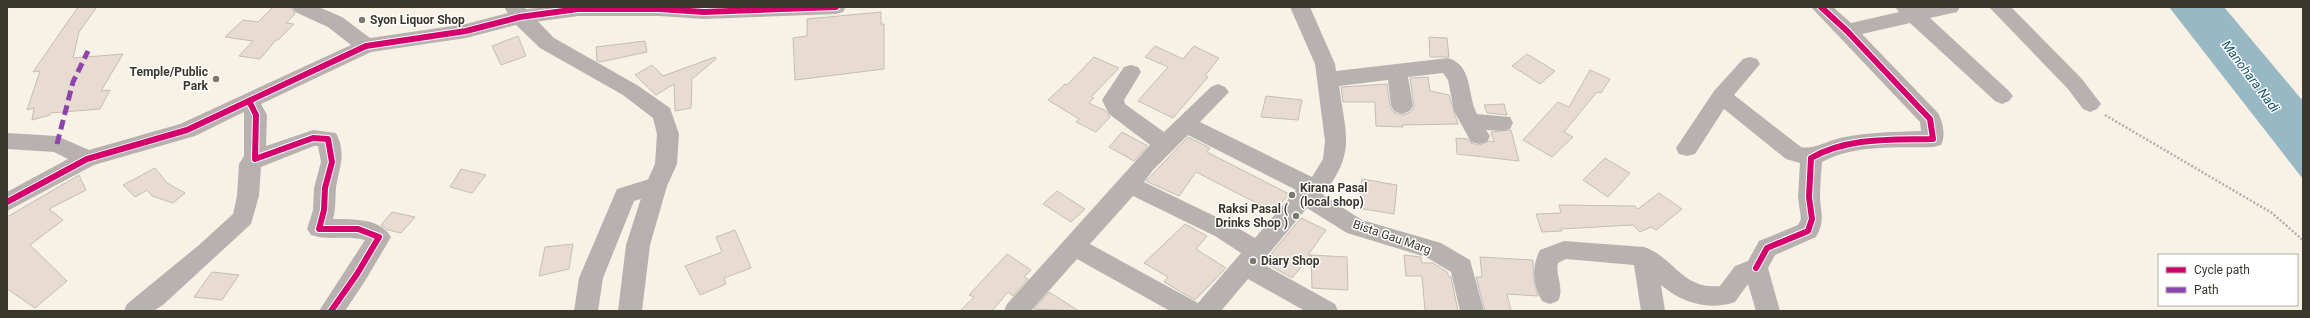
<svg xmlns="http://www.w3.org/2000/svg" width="2310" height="318" font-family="Roboto,sans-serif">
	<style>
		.water { fill: #98b8c3 }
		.building { fill: #e7dbd2; stroke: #c4beb6 }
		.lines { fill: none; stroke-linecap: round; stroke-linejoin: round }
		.path { stroke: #b2afaa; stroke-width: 2.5; stroke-dasharray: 2 2; stroke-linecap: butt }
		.minor { fill: #b7b2af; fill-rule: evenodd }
		.tertiary { fill: #b7b2af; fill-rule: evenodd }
		.secondary { fill: #b6b1ae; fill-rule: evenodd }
		.quiet { stroke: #8e44ad; stroke-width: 5; stroke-dasharray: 10 5; stroke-linecap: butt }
		.cycleway-casing { stroke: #fff; stroke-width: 8 }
		.cycleway { stroke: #d6006c; stroke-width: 6 }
		.poi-dot { fill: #7c786d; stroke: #fff; stroke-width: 1.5 }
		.labels { text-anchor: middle; stroke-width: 3; stroke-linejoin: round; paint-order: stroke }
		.poi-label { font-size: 12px; font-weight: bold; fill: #3a372d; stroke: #fff; text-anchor: start }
		.street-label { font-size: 12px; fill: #3a372d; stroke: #fff }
		.water-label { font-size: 13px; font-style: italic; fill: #17566d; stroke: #fff }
	</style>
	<rect width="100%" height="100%" fill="#f7f2e5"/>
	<polygon class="water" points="2169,7 2224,7 2303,101 2303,179"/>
	<g class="building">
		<polygon points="78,7 97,7 79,32 73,58 123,54 101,91 110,90 100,109 51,113 50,115 32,120 34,108 27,110 40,71 33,72"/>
		<polygon points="273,7 291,7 295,14 286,23 294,24 278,40 276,40 260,59 239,56 253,41 225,37 243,20 258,22"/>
		<polygon points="881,12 881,24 884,24 884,69 795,80 793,38 807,36 807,19"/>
		<polygon points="518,36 526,56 501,65 492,46"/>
		<polygon points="1429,37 1447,38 1449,57 1430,57"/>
		<polygon points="645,41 647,52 600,62 597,61 596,47"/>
		<polygon points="1155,46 1183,59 1194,46 1219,58 1205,76 1208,77 1173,118 1138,101 1168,67 1145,57"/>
		<polygon points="1527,54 1555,71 1540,84 1512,66"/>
		<polygon points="715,57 716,59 692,79 691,108 675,111 674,84 656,95 635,75 652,65 663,76"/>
		<polygon points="1094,57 1119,68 1091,97 1094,98 1089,103 1106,111 1110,117 1096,132 1076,122 1079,119 1048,100 1065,84 1067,85"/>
		<polygon points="1590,70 1610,79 1601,93 1597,92 1564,132 1573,137 1552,157 1523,140 1558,102 1569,107"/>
		<polygon points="1428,77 1430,91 1449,95 1458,124 1402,125 1403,127 1376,126 1375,102 1343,102 1341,87 1387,84 1390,107 1393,112 1403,115 1411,112 1414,107 1410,78"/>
		<polygon points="1266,96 1302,100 1298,120 1261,117"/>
		<polygon points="1504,104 1507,115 1487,113 1484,105"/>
		<polygon points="1511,130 1519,161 1457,154 1456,138 1468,139 1471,143 1479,145 1489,141 1494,142 1491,132"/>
		<polygon points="1122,132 1148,146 1134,161 1109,147"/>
		<polygon points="1188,137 1210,148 1207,152 1289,194 1274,212 1196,172 1179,196 1146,181"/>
		<polygon points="1605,158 1630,173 1608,197 1583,180"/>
		<polygon points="155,168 167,183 185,193 173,203 152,196 147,190 135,197 123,185"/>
		<polygon points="461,169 486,175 472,193 450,187"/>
		<polygon points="79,175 86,190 49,209 63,220 30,245 67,281 35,308 7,289 7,217"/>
		<polygon points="1362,179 1397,185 1394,214 1357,208"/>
		<polygon points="1057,191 1085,209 1071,222 1043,204"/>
		<polygon points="1659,193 1682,209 1656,230 1651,227 1640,232 1633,225 1561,229 1562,231 1542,232 1536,214 1561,213 1559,205 1635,206 1638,209"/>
		<polygon points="392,212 415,217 401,233 388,230 381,225"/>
		<polygon points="1301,218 1326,230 1308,255 1311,255 1292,278 1264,262"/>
		<polygon points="1185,224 1207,236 1196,249 1226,268 1195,300 1164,282 1168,277 1144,263"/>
		<polygon points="735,230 751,268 724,278 726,284 700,295 685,266 722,252 716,237"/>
		<polygon points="573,244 569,269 539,276 545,247"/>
		<polygon points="1007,254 1031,270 1024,277 1028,279 1013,296 1008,292 992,311 960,311 974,297 969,295"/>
		<polygon points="1311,255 1347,257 1348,290 1312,288"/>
		<polygon points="1404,255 1421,257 1422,263 1433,263 1447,272 1449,277 1451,277 1458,311 1425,311 1422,276 1406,276"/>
		<polygon points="1480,257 1533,260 1534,282 1538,296 1507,294 1511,311 1485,311 1476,277 1482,277"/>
		<polygon points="212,272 239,275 222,300 194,297"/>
		<polygon points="1049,292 1079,311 1034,309"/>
	</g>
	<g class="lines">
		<polyline class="path" points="2105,115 2272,213 2303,240"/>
		<g class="minor">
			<path d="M292 7H319L342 17 370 38 466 24 520 10 544 7H846L843 12 836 14 704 19 659 16H578L520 24 466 38 371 52 261 104 267 115 266 146 313 130 336 133C347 154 339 167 336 188 335 199 336 209 333 219 351 219 381 218 391 237L365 281 345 311H319L365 240C347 235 328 241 311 235L307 229 313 210 314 188 321 162 318 146H314L261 167 259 196 251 224 164 304 154 311H124L127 304 199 245 233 214 237 196 239 164 244 156V112L195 136 94 165 7 211V192L68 159 54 152 7 149V133L57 136 89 150 180 124 351 45 328 27 295 12Z"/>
			<path d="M1290 7H1310L1335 64 1336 71 1448 58C1473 65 1467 95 1477 114L1510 117 1513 123 1510 129 1502 131 1486 130 1490 136 1487 142 1479 144 1471 142 1454 111 1448 80 1443 73 1408 77 1413 106 1410 111 1402 114 1394 111 1391 106 1388 80 1339 86C1346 136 1356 152 1323 195L1362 220 1441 243 1470 260 1484 311H1460L1451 272 1426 257 1347 233 1307 208 1261 263 1335 304 1338 311H1305L1248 279 1221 311H1170L1077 259 1031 311H1004L1007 304 1150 145 1109 114 1102 100 1124 67 1131 65 1138 67 1141 72 1124 100 1125 104 1164 132 1211 87 1218 84 1225 87 1229 92 1200 122 1312 177 1323 159 1325 141 1315 64ZM1188 135 1296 190 1255 238 1231 224 1144 182 1153 170ZM1133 196 1215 236 1241 253 1198 303 1090 244Z"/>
			<path d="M1811 7H1833L1851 23 1899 12 1895 7H1960L1957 12 1930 18 2009 91 2013 96 2009 101 2002 104 1995 101 1910 23 1862 34 1938 113C1943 122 1946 136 1941 145L1933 147C1897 148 1855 144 1822 162 1821 174 1820 186 1820 197 1821 215 1825 221 1816 237L1775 255 1768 268 1780 311H1756L1748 284 1735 302C1709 311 1682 303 1661 285L1665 311H1641L1634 265 1566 259 1558 263C1555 276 1565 288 1558 301L1550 304 1542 301C1533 285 1531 267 1540 250L1564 241 1644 247C1674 257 1682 290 1720 286L1735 266 1748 261 1759 241 1798 225 1801 219 1798 197 1800 163 1786 159 1724 109 1695 154 1687 156 1679 154 1676 148 1714 91 1743 59 1750 57 1757 59 1760 64 1734 95 1801 147C1813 150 1827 141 1840 138 1867 132 1894 132 1921 131L1920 122Z"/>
			<polygon points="1989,7 2011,7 2082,79 2101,104 2097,109 2090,112 2083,109 2068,89"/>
		</g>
		<polygon class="tertiary" points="656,177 664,180 667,186 664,192 634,201 603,278 598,311 574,311 579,278 617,189"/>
		<polygon class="secondary" points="504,7 524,7 554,38 637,85 670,108 679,134 677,164 667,186 650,245 642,311 618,311 626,245 645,186 655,164 657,134 653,118 623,95 540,48 513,22"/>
		<polyline class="quiet" points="57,144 73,82 88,51"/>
		<g class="cycleway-casing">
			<g id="cycleway">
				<polyline points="249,101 256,115 255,159 313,138 328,139 332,162 325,188 324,210 319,229 358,229 379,237 357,274 331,311"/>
				<polyline points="7,202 87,159 187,130 366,46 466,31 520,17 578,9 659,9 704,12 836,7"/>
				<path d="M1756 268 1767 248 1808 231 1812 219 1809 197 1811 158C1848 137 1891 140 1933 139L1930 119 1847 31 1821 7"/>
			</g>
		</g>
		<use href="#cycleway" class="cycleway"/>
	</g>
	<g class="poi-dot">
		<circle cx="362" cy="20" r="4"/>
		<circle cx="216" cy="79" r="4"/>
		<circle cx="1292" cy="195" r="4"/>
		<circle cx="1296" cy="216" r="4"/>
		<circle cx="1253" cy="261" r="4"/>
	</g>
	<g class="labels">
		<g class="poi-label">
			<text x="370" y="24">Syon Liquor Shop</text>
			<text x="208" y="76" text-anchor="end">Temple/Public<tspan x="208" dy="14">Park</tspan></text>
			<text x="1300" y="192">Kirana Pasal<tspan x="1300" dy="14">(local shop)</tspan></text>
			<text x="1288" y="213" text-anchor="end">Raksi Pasal (<tspan x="1288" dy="14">Drinks Shop )</tspan></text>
			<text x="1261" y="265">Diary Shop</text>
		</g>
		<g class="street-label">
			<text transform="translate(1392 237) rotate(19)" y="4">Bista Gau Marg</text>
		</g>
		<g class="water-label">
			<text transform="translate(2251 76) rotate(53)" y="5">Manohara Nadi</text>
		</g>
	</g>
	<rect width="2310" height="318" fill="none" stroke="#3a372d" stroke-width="16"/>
	<rect x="2158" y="254" width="140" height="52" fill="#ffffff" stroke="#b0afab"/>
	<rect x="2166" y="267" width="20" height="6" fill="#d6006c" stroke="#b0afab"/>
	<text x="2194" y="274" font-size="12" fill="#3a372d">Cycle path</text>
	<rect x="2166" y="287" width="20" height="6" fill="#8e44ad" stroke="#b0afab"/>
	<text x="2194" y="294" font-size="12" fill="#3a372d">Path</text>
</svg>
